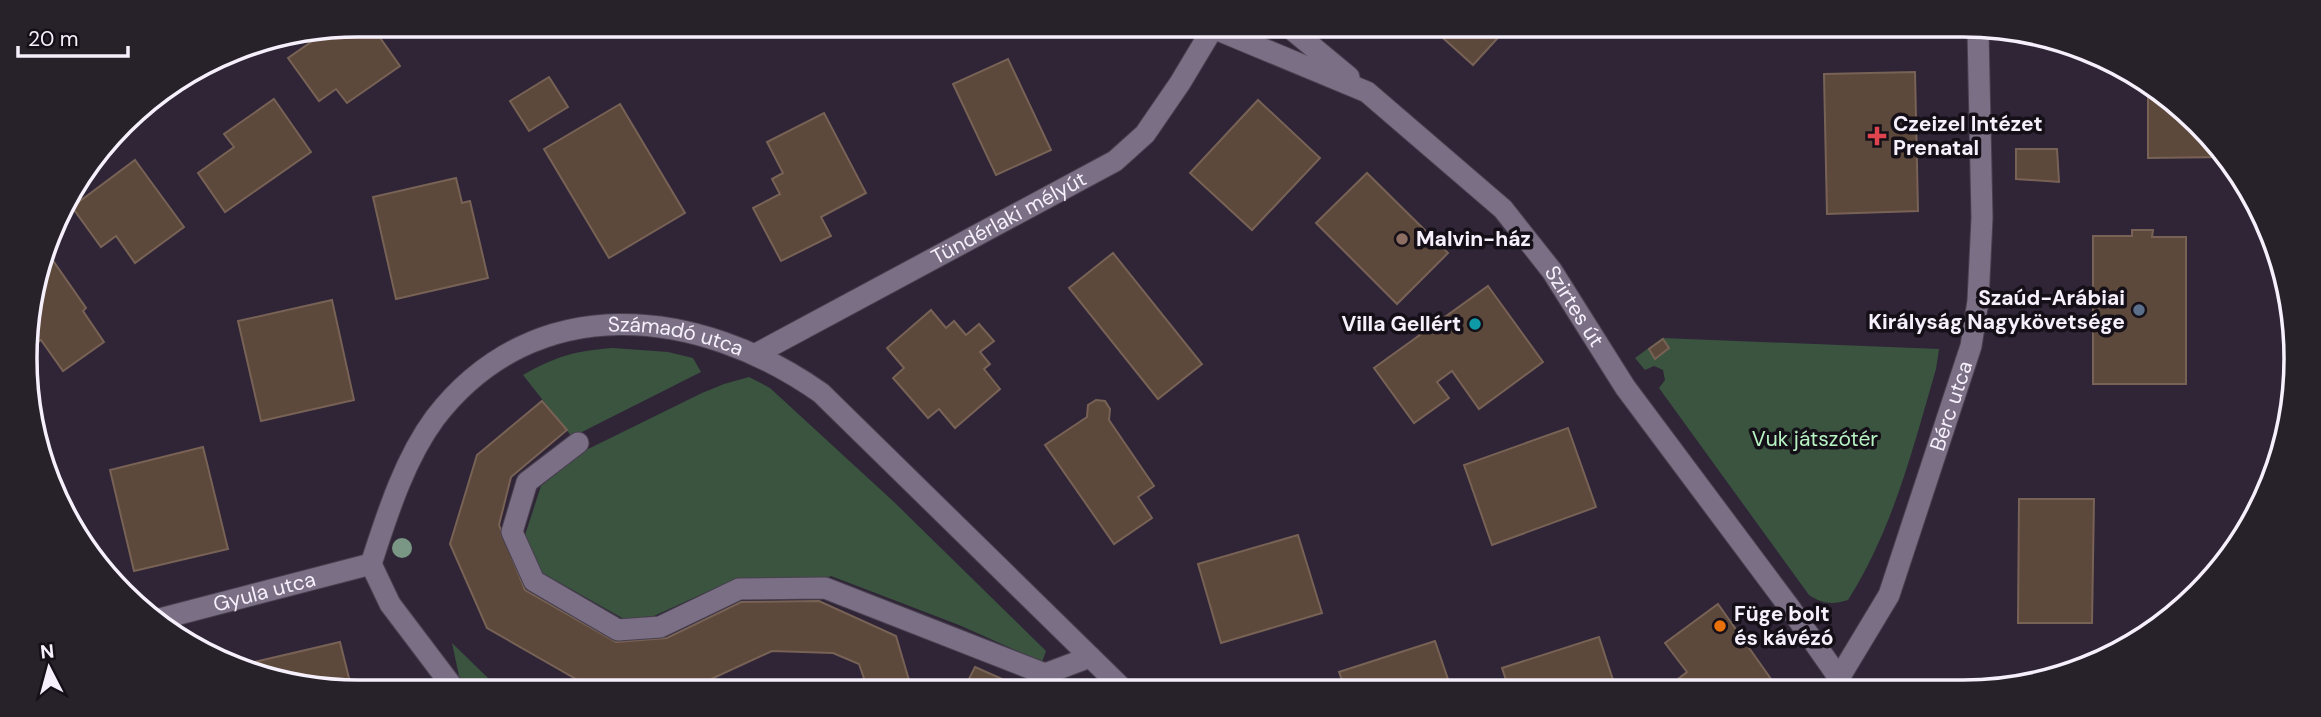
<svg xmlns="http://www.w3.org/2000/svg" width="2321" height="717" font-family="'DM Sans',sans-serif">
	<style>
		.green { fill: #3a543f }
		.building { fill: #5d483c; stroke: #776255; stroke-width: 2 }
		.lines { fill: none; stroke-linecap: round; stroke-linejoin: round }
		.lane-casing { stroke: #48404f; stroke-width: 23 }
		.street-casing { stroke: #48404f; stroke-width: 23 }
		.secondary-casing { stroke: #48404f; stroke-width: 23 }
		.lane { stroke: #7a6f84; stroke-width: 21 }
		.street { stroke: #7a6f84; stroke-width: 21 }
		.secondary { stroke: #7a6f84; stroke-width: 21 }
		.tree { fill: #7a9684 }
		.health-dot { fill: #e0444e; stroke: #151018; stroke-width: 2.5 }
		.education-dot { fill: #8d6e63; stroke: #151018; stroke-width: 2.5 }
		.service-dot { fill: #5c6f8a; stroke: #151018; stroke-width: 2.5 }
		.culture-dot { fill: #0f9aa8; stroke: #151018; stroke-width: 2.5 }
		.food-dot { fill: #e8710a; stroke: #151018; stroke-width: 2.5 }
		.labels { text-anchor: middle; stroke-width: 7; stroke-linejoin: round; paint-order: stroke }
		.poi-label { font-size: 21px; font-weight: bold; fill: #f6f0fc; stroke: #151018; text-anchor: start }
		.street-label { font-size: 21px; fill: #f6f0fc; stroke: #151018 }
		.park-label { font-size: 21px; fill: #b7f3c3; stroke: #151018 }
		.rim { fill: none; stroke: #f6f0fc; stroke-width: 3.5 }
	</style>
	<rect width="100%" height="100%" fill="#2f2537"/>
	<g class="green">
		<path d="M1662 338 1939 349 1936 369C1913 448 1893 529 1848 600 1832 605 1823 604 1809 595L1659 388 1665 380 1663 370 1654 366 1645 370 1635 358Z"/>
		<path d="M613 348 668 352 693 358 701 372 572 437 523 375C556 356 575 351 613 348Z"/>
		<polygon points="749,377 770,388 894,502 1046,651 1042,662 959,625 831,576 824,579 735,579 654,616 624,619 539,571 524,538 541,486 586,450 702,393 724,384"/>
		<polygon points="452,643 488,678 500,686 467,686 459,676"/>
	</g>
	<g class="building">
		<polygon points="358,24 371,25 400,66 347,103 336,89 319,101 288,58 327,31"/>
		<polygon points="551,25 570,25 556,34"/>
		<polygon points="664,26 712,26 709,37"/>
		<polygon points="1433,29 1506,29 1473,65"/>
		<polygon points="1008,59 1051,150 996,175 953,84"/>
		<polygon points="1915,72 1918,211 1827,214 1824,74"/>
		<polygon points="549,77 568,107 529,131 510,101"/>
		<polygon points="2148,81 2225,157 2148,158"/>
		<polygon points="274,99 311,152 225,212 198,173 234,147 224,134"/>
		<polygon points="1258,100 1320,158 1252,230 1190,173"/>
		<polygon points="620,104 685,213 609,258 544,149"/>
		<polygon points="824,113 866,193 821,217 831,236 781,261 753,208 780,194 772,179 783,173 767,142"/>
		<polygon points="2016,149 2057,149 2059,182 2016,179"/>
		<polygon points="135,160 184,227 135,263 116,236 101,247 72,207"/>
		<polygon points="1367,173 1448,253 1397,304 1316,223"/>
		<polygon points="456,178 462,203 470,201 488,278 396,299 373,197"/>
		<polygon points="2132,230 2153,230 2152,237 2186,237 2186,384 2093,384 2093,236 2132,236"/>
		<polygon points="47,252 86,308 83,311 104,342 63,371 41,340 38,342 28,328 27,315"/>
		<polygon points="1113,253 1202,364 1158,399 1069,288"/>
		<polygon points="1488,286 1543,362 1479,409 1452,371 1437,382 1449,398 1414,423 1374,368"/>
		<polygon points="332,300 354,400 261,421 238,321"/>
		<polygon points="931,310 946,328 954,321 966,335 979,324 994,341 980,352 990,364 984,369 1000,389 955,428 939,409 928,418 893,378 904,368 887,348"/>
		<polygon points="1663,339 1669,348 1655,359 1649,349"/>
		<polygon points="1096,400 1105,401 1110,409 1109,420 1154,486 1138,497 1152,518 1114,544 1045,445 1087,417 1088,405"/>
		<polygon points="542,401 567,430 511,477 499,525 525,590 616,642 667,638 741,602 819,601 896,636 911,687 867,687 859,664 833,653 772,651 694,687 590,687 487,628 450,544 477,455"/>
		<polygon points="1568,428 1596,507 1492,545 1464,465"/>
		<polygon points="203,447 228,549 134,571 110,470"/>
		<polygon points="2019,499 2094,499 2092,623 2018,623"/>
		<polygon points="1298,535 1322,613 1221,643 1198,564"/>
		<polygon points="1718,604 1776,686 1772,689 1685,689 1678,679 1687,672 1665,643"/>
		<polygon points="1599,637 1616,689 1509,689 1502,668"/>
		<polygon points="1435,641 1451,688 1345,688 1339,672"/>
		<polygon points="340,642 351,686 293,686 247,667 246,664"/>
		<polygon points="975,667 1022,688 965,687"/>
	</g>
	<g class="lines">
		<g class="lane-casing">
			<polyline id="lane" points="578,443 527,482 512,532 534,581 618,630 660,627 739,589 825,588 1045,674 1090,657"/>
		</g>
		<g class="street-casing">
			<g id="street">
				<path id="s1" d="M756 354 1115 161 1145 134 1180 83 1213 28"/>
				<path id="s2" d="M156 620 371 564"/>
				<path id="s3" d="M1839 678 1889 595 1971 346 1978 301 1982 218 1978 31"/>
				<path id="s4" d="M452 686 390 604 371 564C387 515 404 460 435 418 535 288 699 307 821 393L1122 688"/>
			</g>
		</g>
		<g class="secondary-casing">
			<g id="secondary">
				<path id="s5" d="M1213 28 1367 92 1503 209 1552 271 1625 387 1790 608 1839 678 1844 689"/>
				<polyline points="1290,28 1349,77"/>
			</g>
		</g>
		<use href="#lane" class="lane"/>
		<use href="#street" class="street"/>
		<use href="#secondary" class="secondary"/>
	</g>
	<circle class="tree" cx="402" cy="548" r="10"/>
	<path class="health-dot" d="M1873.5 125.5h7v7h7v7h-7v7h-7v-7h-7v-7h7z"/>
	<circle class="education-dot" cx="1402" cy="239" r="7"/>
	<circle class="service-dot" cx="2139" cy="310" r="7"/>
	<circle class="culture-dot" cx="1475" cy="324" r="7"/>
	<circle class="food-dot" cx="1720" cy="626" r="7"/>
	<g class="labels">
		<g class="poi-label">
			<text x="1893" y="131">Czeizel Intézet<tspan x="1893" dy="24">Prenatal</tspan></text>
			<text x="1416" y="246">Malvin-ház</text>
			<text x="2125" y="305" text-anchor="end">Szaúd-Arábiai<tspan x="2125" dy="24">Királyság Nagykövetsége</tspan></text>
			<text x="1461" y="331" text-anchor="end">Villa Gellért</text>
			<text x="1734" y="621">Füge bolt<tspan x="1734" dy="24">és kávézó</tspan></text>
		</g>
		<g class="street-label">
			<text dy="7" stroke="none"><textPath href="#s1" startOffset="287">Tündérlaki mélyút</textPath></text>
			<text dy="7" stroke="none"><textPath href="#s5" startOffset="467">Szirtes út</textPath></text>
			<text dy="7" stroke="none"><textPath href="#s4" startOffset="579">Számadó utca</textPath></text>
			<text dy="7" stroke="none"><textPath href="#s3" startOffset="296">Bérc utca</textPath></text>
			<text dy="7" stroke="none"><textPath href="#s2" startOffset="112">Gyula utca</textPath></text>
		</g>
		<g class="park-label">
			<text x="1815" y="446">Vuk játszótér</text>
		</g>
	</g>
	<path d="M0 0H2321V717H0ZM358 37H1963A321 321 0 0 1 2284 358V359A321 321 0 0 1 1963 680H358A321 321 0 0 1 37 359V358A321 321 0 0 1 358 37Z" fill="#27222a" fill-rule="evenodd"/>
	<path class="rim" d="M358 37H1963A321 321 0 0 1 2284 358V359A321 321 0 0 1 1963 680H358A321 321 0 0 1 37 359V358A321 321 0 0 1 358 37Z"/>
	<g transform="translate(49 668) rotate(354)" stroke="#151018" stroke-width="5" paint-order="stroke">
	<path d="M0-5L12 26L0 18L-12 26Z" fill="#f6f0fc"/>
	<text y="-10" font-size="19" font-weight="bold" text-anchor="middle" fill="#f6f0fc">N</text>
	</g>
	<path d="M18 46v10h110v-10" fill="none" stroke="#f6f0fc" stroke-width="3.5"/>
	<text x="28" y="46" font-size="21" fill="#f6f0fc" stroke="#151018" stroke-width="5" paint-order="stroke">20 m</text>
</svg>
